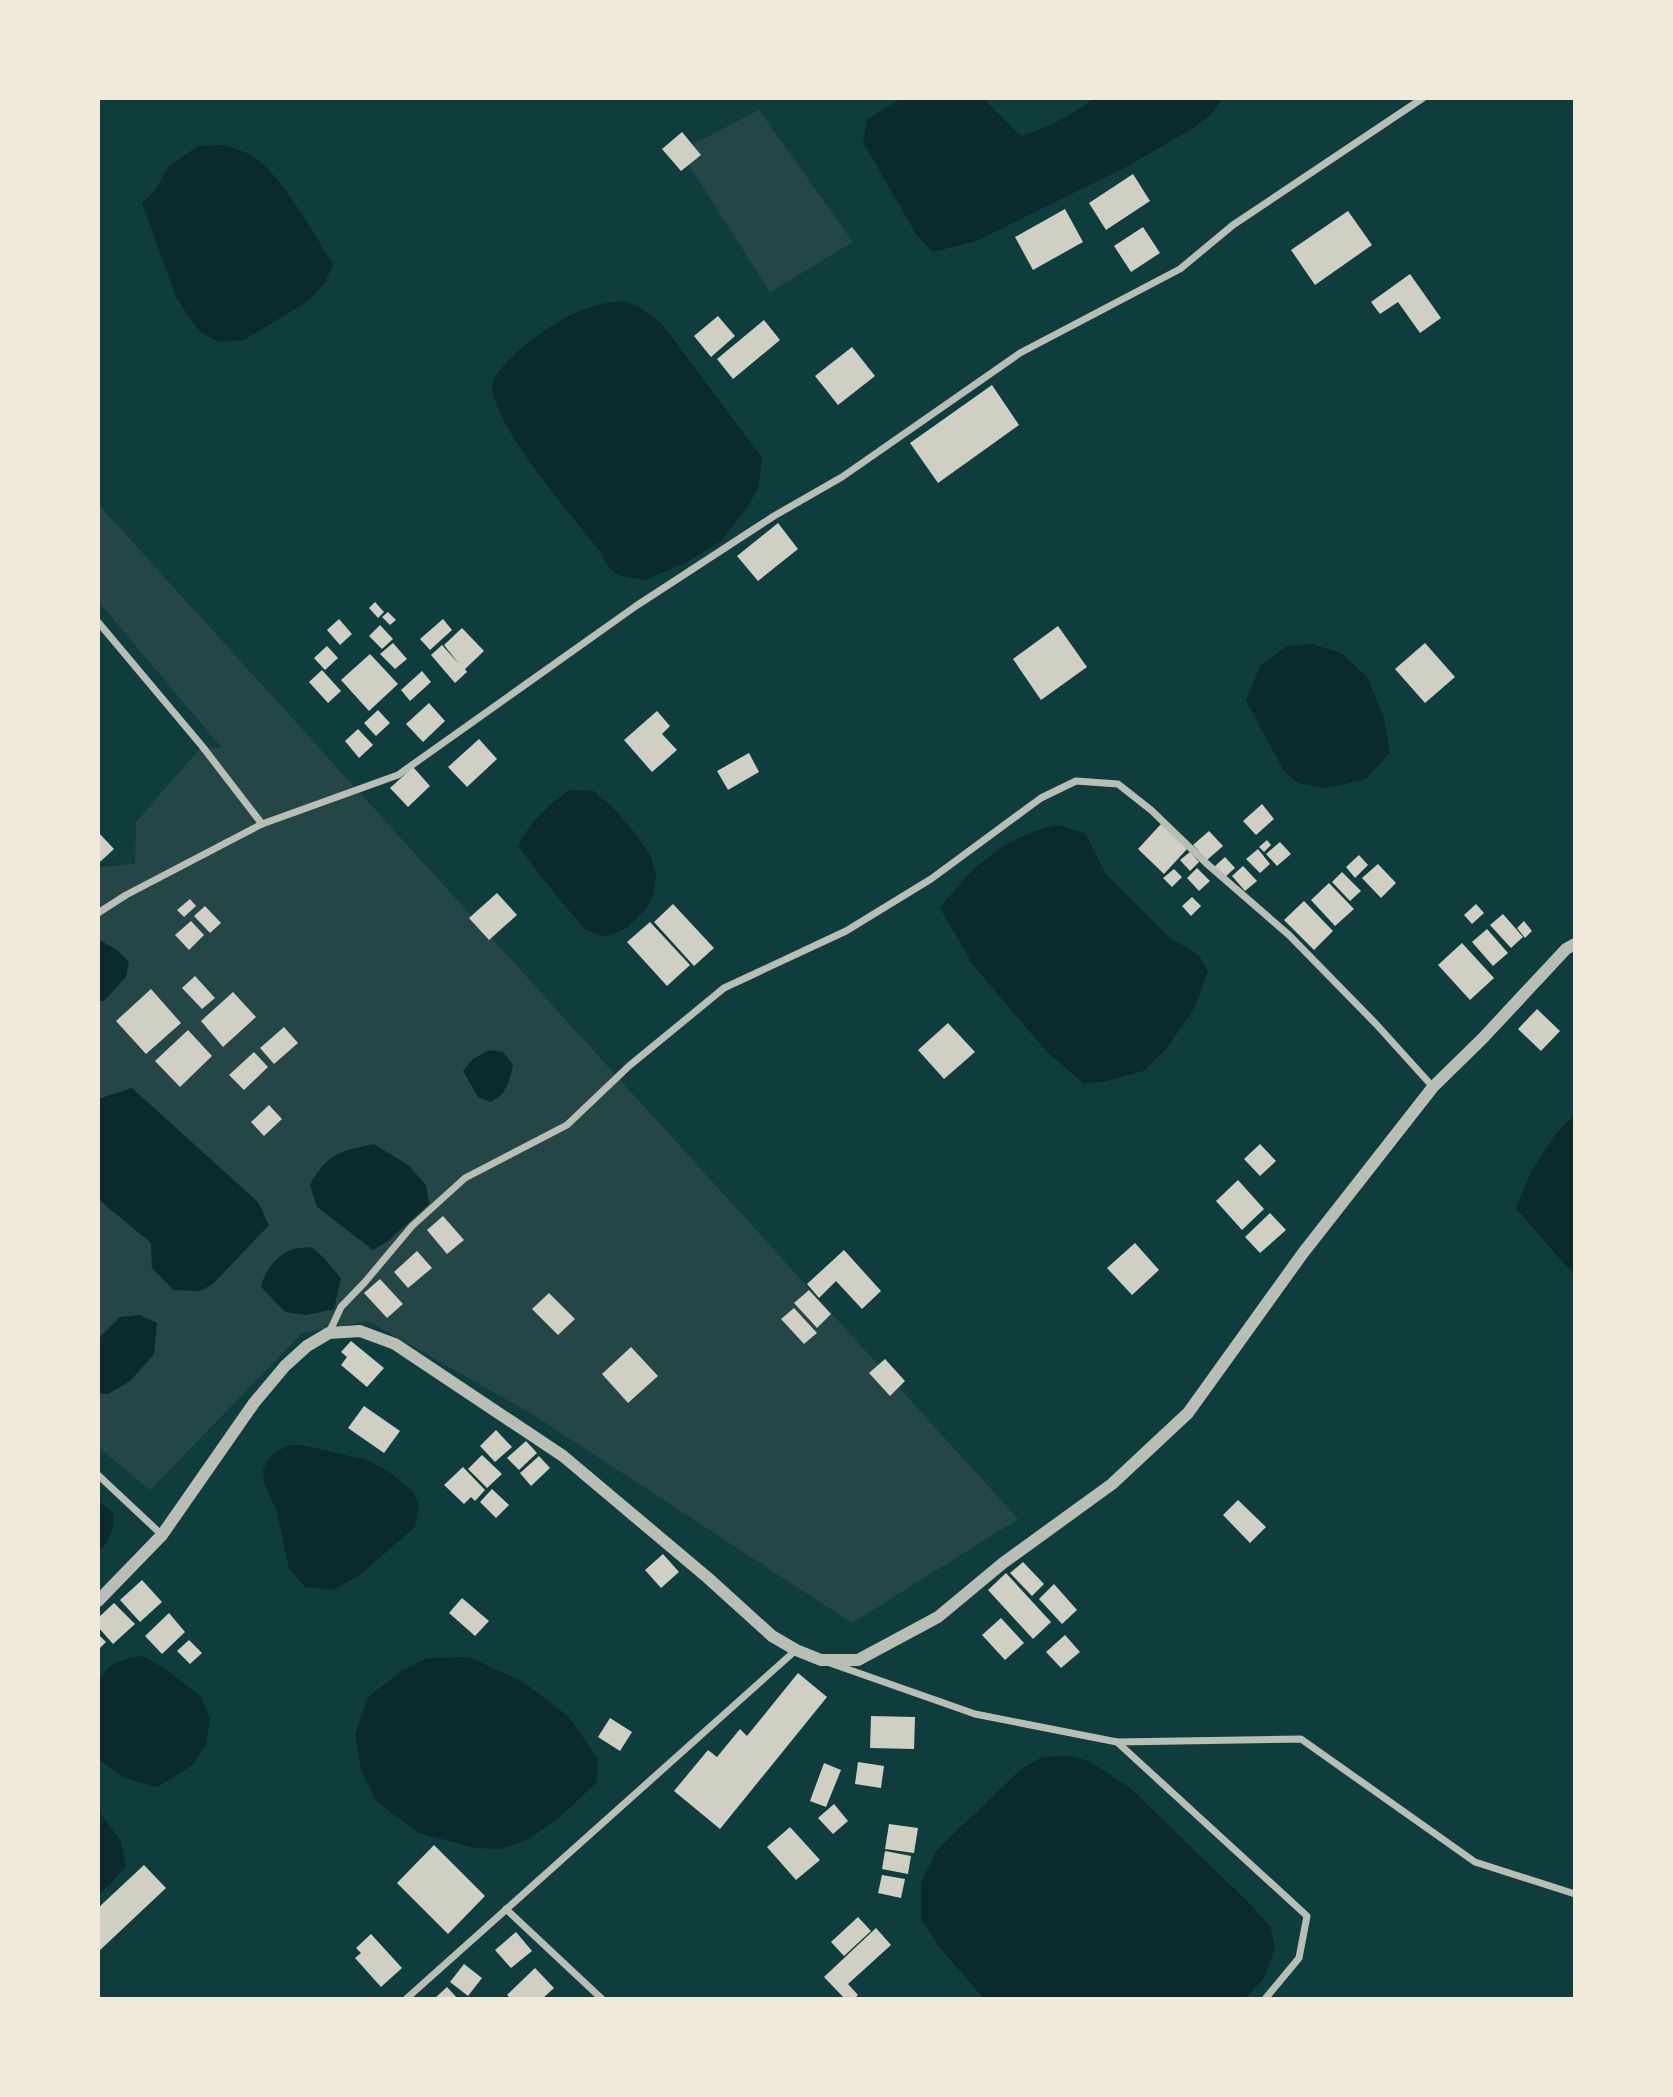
<svg xmlns="http://www.w3.org/2000/svg" width="1673" height="2097" font-family="Literata,serif">
	<style>
		.green { fill: #244646 }
		.water { fill: #0a2a2b }
		.building { fill: #cfcfc3 }
		.lines { fill: none; stroke-linecap: round; stroke-linejoin: round }
		.minor { stroke: #b8beb3; stroke-width: 7 }
		.tertiary { stroke: #b8beb3; stroke-width: 12 }
	</style>
	<rect width="100%" height="100%" fill="#0f3d3e"/>
	<g class="green">
		<polygon points="759,110 853,242 770,292 680,151"/>
		<polygon points="98,504 1018,1519 852,1623 532,1414 368,1321 302,1333 150,1490 98,1447 98,867 135,864 136,822 202,746 222,748 98,601"/>
	</g>
	<g class="water">
		<path d="M901 98H983C997 111 1007 125 1022 136 1048 127 1073 115 1094 98H1224L1211 114 1195 127 1126 167 976 241 933 252 916 234 863 142 867 120Z"/>
		<path d="M225 145C233 148 243 151 251 155 279 171 316 236 333 265L324 284 308 301 244 340 218 342 198 330 176 297 142 203 154 192 169 166 198 146Z"/>
		<path d="M625 301 639 307 662 324 762 458 758 489 746 509 721 541 687 562 645 580 618 575 609 568 600 551C576 521 485 417 493 382 497 368 525 344 537 336 568 315 587 303 625 301Z"/>
		<polygon points="1312,644 1341,653 1367,677 1383,715 1390,752 1366,779 1327,788 1298,783 1284,771 1246,701 1260,666 1287,646"/>
		<path d="M569 790 594 791 613 808 635 833 651 857 656 876 653 896 646 909 627 928 605 937 586 930 558 898 518 846C530 821 548 806 569 790Z"/>
		<path d="M1059 825 1085 833 1106 874 1170 938 1199 955 1208 971 1195 1007 1167 1048 1143 1071 1107 1081 1084 1084 1047 1052 973 965 940 908C974 865 1004 836 1059 825Z"/>
		<polygon points="98,939 117,950 129,962 126,977 104,1001 98,1001"/>
		<path d="M489 1050 503 1052 513 1065C509 1082 507 1094 490 1102L478 1097 463 1071 473 1059Z"/>
		<polygon points="132,1088 258,1202 269,1225 213,1284 200,1291 173,1290 152,1268 151,1243 98,1199 98,1099"/>
		<polygon points="1575,1114 1575,1274 1565,1265 1516,1208 1531,1172 1555,1135"/>
		<path d="M374 1144 408 1165 426 1185 429 1204 388 1241 373 1250 317 1207 310 1185C327 1153 341 1151 374 1144Z"/>
		<path d="M311 1247 323 1257 341 1278 334 1309 306 1315 285 1312 261 1287C264 1272 277 1254 293 1249 298 1248 305 1248 311 1247Z"/>
		<polygon points="140,1315 157,1323 154,1354 130,1381 108,1394 98,1393 98,1339 120,1317"/>
		<polygon points="288,1445 302,1445 367,1460 389,1472 413,1491 419,1505 415,1527 361,1574 333,1590 305,1587 289,1569 277,1512 264,1483 263,1469 272,1455"/>
		<path d="M98 1500 114 1514C113 1530 110 1541 98 1553Z"/>
		<path d="M143 1656 168 1671 201 1697 210 1718 206 1745 194 1763 182 1772 157 1787 124 1778 98 1759V1680C110 1663 123 1658 143 1656Z"/>
		<polygon points="469,1657 523,1682 568,1716 598,1759 597,1782 560,1817 529,1839 501,1849 475,1848 419,1833 377,1802 361,1770 355,1734 368,1697 400,1672 427,1658"/>
		<polygon points="1070,1756 1089,1761 1130,1788 1248,1902 1270,1926 1275,1948 1264,1978 1245,1999 984,1999 941,1949 921,1919 921,1883 936,1851 1019,1771 1042,1757"/>
		<polygon points="98,1810 121,1841 126,1867 98,1896"/>
	</g>
	<g class="building">
		<polygon points="682,132 701,155 681,171 662,149"/>
		<polygon points="1133,174 1150,201 1106,230 1089,203"/>
		<polygon points="1065,209 1083,242 1033,270 1015,237"/>
		<polygon points="1348,211 1372,245 1315,285 1291,250"/>
		<polygon points="1143,227 1160,253 1131,272 1114,246"/>
		<polygon points="1410,274 1441,318 1420,333 1398,302 1380,314 1371,302"/>
		<polygon points="718,316 735,336 711,357 694,336"/>
		<polygon points="764,320 780,340 733,379 717,359"/>
		<polygon points="852,347 875,376 838,405 815,376"/>
		<polygon points="992,385 1019,425 938,483 910,443"/>
		<polygon points="778,523 798,549 758,581 737,556"/>
		<polygon points="375,602 384,612 378,618 369,608"/>
		<polygon points="388,612 396,620 390,625 382,617"/>
		<polygon points="339,619 352,634 340,645 327,630"/>
		<polygon points="443,619 452,630 430,650 420,639"/>
		<polygon points="380,625 393,639 382,649 369,636"/>
		<polygon points="1058,626 1087,667 1041,700 1013,659"/>
		<polygon points="462,628 484,651 465,669 467,672 455,683 431,655 442,645 459,664 444,645"/>
		<polygon points="393,643 407,659 395,669 380,654"/>
		<polygon points="1425,643 1455,677 1425,703 1395,669"/>
		<polygon points="327,646 338,658 325,670 314,658"/>
		<polygon points="370,654 398,684 369,711 341,680"/>
		<polygon points="322,670 341,691 328,703 309,682"/>
		<polygon points="422,671 431,682 410,701 401,690"/>
		<polygon points="429,703 445,721 423,742 406,724"/>
		<polygon points="378,710 390,723 376,736 364,723"/>
		<polygon points="657,711 670,726 662,734 677,750 652,772 624,740"/>
		<polygon points="358,729 373,745 359,758 345,741"/>
		<polygon points="479,739 497,759 467,787 448,767"/>
		<polygon points="749,753 759,772 728,790 717,771"/>
		<polygon points="413,767 430,786 408,807 390,788"/>
		<polygon points="1262,804 1274,819 1256,835 1243,821"/>
		<polygon points="1161,824 1187,849 1164,874 1138,849"/>
		<polygon points="1209,831 1223,846 1207,860 1193,845"/>
		<polygon points="98,832 114,849 100,862 98,859"/>
		<polygon points="1267,840 1271,845 1264,852 1259,847"/>
		<polygon points="1280,842 1291,854 1277,866 1266,854"/>
		<polygon points="1258,849 1270,864 1260,873 1246,859"/>
		<polygon points="1190,852 1199,862 1190,871 1180,860"/>
		<polygon points="1359,855 1368,865 1355,878 1346,867"/>
		<polygon points="1225,857 1235,868 1224,878 1214,867"/>
		<polygon points="1378,864 1396,883 1381,898 1362,878"/>
		<polygon points="1243,866 1257,881 1245,891 1232,876"/>
		<polygon points="1197,868 1210,881 1199,891 1187,878"/>
		<polygon points="1174,869 1182,877 1172,887 1163,878"/>
		<polygon points="1342,872 1361,891 1350,901 1332,882"/>
		<polygon points="1329,883 1354,909 1335,926 1311,900"/>
		<polygon points="497,893 517,915 489,940 469,918"/>
		<polygon points="1192,897 1201,906 1191,916 1182,906"/>
		<polygon points="190,899 196,906 184,917 177,910"/>
		<polygon points="1304,901 1333,931 1314,950 1284,920"/>
		<polygon points="673,904 714,948 694,966 654,922"/>
		<polygon points="1476,904 1484,913 1472,924 1464,915"/>
		<polygon points="205,906 221,923 210,933 194,916"/>
		<polygon points="1503,914 1523,937 1511,948 1490,925"/>
		<polygon points="191,921 204,935 189,950 175,935"/>
		<polygon points="1524,921 1532,931 1525,938 1517,928"/>
		<polygon points="650,922 690,965 667,986 627,942"/>
		<polygon points="1487,929 1508,953 1493,966 1472,942"/>
		<polygon points="1462,943 1494,978 1470,1000 1438,965"/>
		<polygon points="195,976 215,998 202,1009 182,988"/>
		<polygon points="151,989 181,1023 146,1054 116,1021"/>
		<polygon points="233,992 256,1017 223,1047 201,1021"/>
		<polygon points="1537,1009 1560,1031 1541,1051 1518,1029"/>
		<polygon points="948,1023 975,1052 944,1079 918,1050"/>
		<polygon points="284,1027 298,1043 274,1064 260,1048"/>
		<polygon points="188,1030 212,1056 180,1087 155,1061"/>
		<polygon points="254,1052 268,1067 244,1090 229,1075"/>
		<polygon points="269,1105 282,1119 264,1136 251,1122"/>
		<polygon points="1260,1144 1276,1161 1260,1176 1244,1159"/>
		<polygon points="1238,1180 1264,1209 1242,1230 1216,1201"/>
		<polygon points="1270,1213 1286,1230 1260,1253 1245,1237"/>
		<polygon points="443,1216 464,1240 447,1254 427,1230"/>
		<polygon points="1135,1243 1159,1270 1132,1295 1107,1268"/>
		<polygon points="844,1250 881,1291 862,1309 836,1281 819,1298 807,1284"/>
		<polygon points="417,1251 432,1268 408,1288 394,1272"/>
		<polygon points="380,1279 403,1304 387,1318 364,1293"/>
		<polygon points="809,1290 831,1314 817,1328 794,1303"/>
		<polygon points="549,1293 575,1319 558,1335 532,1309"/>
		<polygon points="794,1308 817,1333 804,1344 781,1319"/>
		<polygon points="351,1341 384,1368 367,1387 341,1365 347,1357 341,1352"/>
		<polygon points="631,1347 658,1376 628,1403 602,1374"/>
		<polygon points="885,1359 905,1381 890,1396 869,1373"/>
		<polygon points="364,1406 400,1431 384,1453 348,1428"/>
		<polygon points="496,1430 512,1447 495,1462 480,1446"/>
		<polygon points="526,1441 537,1453 519,1470 507,1458"/>
		<polygon points="482,1455 502,1474 487,1488 468,1469"/>
		<polygon points="539,1456 550,1468 531,1486 520,1473"/>
		<polygon points="463,1467 485,1490 475,1501 471,1497 464,1504 444,1485"/>
		<polygon points="492,1489 509,1505 496,1518 480,1502"/>
		<polygon points="1238,1500 1266,1527 1250,1543 1223,1515"/>
		<polygon points="663,1554 679,1572 661,1588 645,1570"/>
		<polygon points="1023,1562 1044,1584 1032,1596 1010,1573"/>
		<polygon points="1006,1573 1051,1622 1033,1639 988,1590"/>
		<polygon points="142,1580 162,1602 140,1622 120,1600"/>
		<polygon points="1054,1584 1077,1610 1062,1624 1039,1599"/>
		<polygon points="462,1598 489,1621 475,1636 449,1613"/>
		<polygon points="114,1603 135,1624 113,1644 98,1627 98,1618"/>
		<polygon points="169,1613 185,1632 162,1654 145,1636"/>
		<polygon points="1001,1618 1024,1643 1005,1660 982,1635"/>
		<polygon points="98,1634 106,1642 98,1650"/>
		<polygon points="1065,1635 1080,1652 1061,1668 1046,1652"/>
		<polygon points="189,1640 202,1653 190,1664 177,1651"/>
		<polygon points="798,1673 827,1697 720,1829 674,1791 708,1750 717,1757 740,1729 747,1736"/>
		<polygon points="871,1716 915,1717 914,1749 870,1748"/>
		<polygon points="610,1718 632,1732 620,1751 598,1737"/>
		<polygon points="858,1762 884,1766 881,1788 855,1784"/>
		<polygon points="824,1763 841,1770 826,1807 810,1801"/>
		<polygon points="834,1804 848,1821 833,1834 818,1818"/>
		<polygon points="889,1824 918,1828 914,1853 885,1849"/>
		<polygon points="790,1827 820,1860 796,1880 767,1847"/>
		<polygon points="434,1845 485,1896 448,1934 397,1883"/>
		<polygon points="885,1851 911,1856 908,1874 882,1869"/>
		<polygon points="144,1865 166,1888 98,1952 98,1908"/>
		<polygon points="882,1875 905,1879 901,1898 878,1893"/>
		<polygon points="858,1917 871,1931 844,1956 831,1942"/>
		<polygon points="876,1928 891,1945 848,1984 858,1995 854,1999 845,1999 824,1977"/>
		<polygon points="516,1932 532,1951 511,1968 495,1950"/>
		<polygon points="371,1934 402,1968 381,1987 355,1958 361,1953 356,1948"/>
		<polygon points="464,1964 482,1978 468,1996 450,1982"/>
		<polygon points="535,1968 554,1988 542,1999 511,1999 507,1995"/>
		<polygon points="447,1987 458,1999 434,1999"/>
	</g>
	<g class="lines">
		<g class="minor">
			<polyline points="98,622 202,746 262,824"/>
			<polyline points="98,913 126,895 262,824 398,775 636,606 774,516 842,477 1020,353 1180,269 1233,225 1423,98"/>
			<polyline points="329,1333 341,1307 365,1282 412,1226 465,1178 567,1125 629,1066 724,988 846,931 931,879 1041,798 1076,781 1118,784 1151,810 1206,863 1289,935 1376,1024 1433,1087"/>
			<polyline points="98,1475 162,1535"/>
			<polyline points="830,1663 975,1714 1117,1742 1301,1739 1475,1862 1575,1894"/>
			<polyline points="1117,1742 1307,1916 1299,1958 1265,1999"/>
			<polyline points="506,1909 602,1999"/>
			<polyline points="406,1999 796,1650"/>
		</g>
		<polyline class="tertiary" points="98,1601 162,1535 254,1403 285,1366 307,1346 329,1333 360,1331 395,1344 563,1456 708,1578 772,1636 796,1650 821,1660 858,1660 938,1617 1003,1563 1112,1484 1188,1413 1303,1253 1433,1087 1483,1038 1566,949 1575,944"/>
	</g>
	<rect width="1673" height="2097" fill="none" stroke="#f1e9da" stroke-width="200"/>
</svg>
